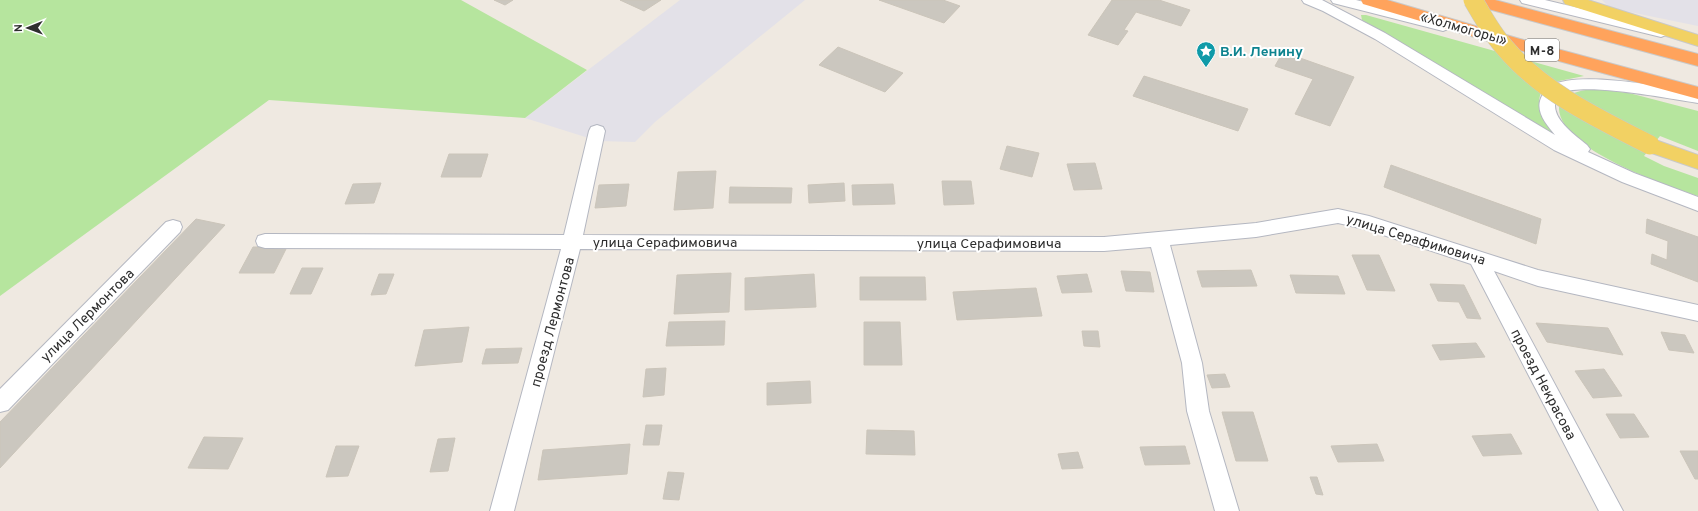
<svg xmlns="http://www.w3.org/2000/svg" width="1698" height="511" font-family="Overpass,sans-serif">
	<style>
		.industrial { fill: #e3e1e8 }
		.green { fill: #b6e59e }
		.building { fill: #cbc7bf; stroke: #cbc5ba }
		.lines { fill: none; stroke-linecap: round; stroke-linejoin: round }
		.minor-casing { stroke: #b4b7c1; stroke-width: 2 }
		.major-casing { stroke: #c9c9c9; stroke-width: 2 }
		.highway-casing { stroke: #c9c9c9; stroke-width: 2 }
		.minor { fill: #fff; fill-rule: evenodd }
		.major { fill: #f2d163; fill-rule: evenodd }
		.highway { fill: #ffa35c; fill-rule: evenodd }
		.major-bridge-casing { stroke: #c9c9c9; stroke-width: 20; stroke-linecap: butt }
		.major-bridge { stroke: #f2d163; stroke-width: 19 }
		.labels { text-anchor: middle; stroke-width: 4; stroke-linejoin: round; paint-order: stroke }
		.shield { fill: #fff; stroke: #6d6d6d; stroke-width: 1 }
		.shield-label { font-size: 13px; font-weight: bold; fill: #2e2e2e }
		.street-label { font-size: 14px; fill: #2e2e2e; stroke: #fff }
		.culture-label { font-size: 14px; font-weight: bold; fill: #0d838f; stroke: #fff; text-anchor: start }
	</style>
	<rect width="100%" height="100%" fill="#efe9e1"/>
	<g class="industrial">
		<polygon points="680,0 805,0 655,122 635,142 598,141 525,118"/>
		<polygon points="1602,0 1698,0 1698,26 1620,10 1607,5"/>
	</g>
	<g class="green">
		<polygon points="0,0 461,0 587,70 525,118 269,100 0,296"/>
		<path d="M1361 15H1366L1584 76 1559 81 1543 88C1534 105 1542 117 1553 131L1552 134 1362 20Z"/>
		<path d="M1595 89 1629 93 1698 111V151L1660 136 1644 156 1664 166 1698 178V196C1665 185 1561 150 1559 109 1559 106 1560 102 1561 100 1572 92 1582 90 1595 89Z"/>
	</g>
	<g class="building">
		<polygon points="494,0 513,0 505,5"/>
		<polygon points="620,0 661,0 644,11"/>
		<polygon points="879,0 943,0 960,6 944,23"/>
		<polygon points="1112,0 1159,0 1190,10 1181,26 1136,12 1124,30 1128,31 1118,45 1088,35"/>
		<polygon points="838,47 903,73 885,92 819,65"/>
		<polygon points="1283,52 1354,77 1330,126 1295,114 1313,79 1275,66"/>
		<polygon points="1144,76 1248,109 1238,131 1133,96"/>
		<polygon points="1007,146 1039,153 1032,177 1000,169"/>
		<polygon points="449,154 488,154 481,177 441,177"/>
		<polygon points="1095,163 1102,189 1074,190 1067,164"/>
		<polygon points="1391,165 1541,219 1536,244 1384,187"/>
		<polygon points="716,171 713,208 674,210 678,172"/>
		<polygon points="942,181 971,181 974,204 944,205"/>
		<polygon points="381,183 374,203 345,204 353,184"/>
		<polygon points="844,183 845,201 809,203 808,185"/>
		<polygon points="629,184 626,206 595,208 599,185"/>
		<polygon points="893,184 895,204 853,205 852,185"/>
		<polygon points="730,187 792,188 791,203 729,203"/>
		<polygon points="196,219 225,225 0,468 0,422"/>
		<polygon points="1647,219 1698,237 1698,282 1651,264 1652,254 1667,260 1668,241 1646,233"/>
		<polygon points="253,247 287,247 274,273 239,273"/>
		<polygon points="1352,255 1379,255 1395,291 1367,290"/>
		<polygon points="302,268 323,268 311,294 290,294"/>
		<polygon points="1251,270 1257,286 1202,287 1197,271"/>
		<polygon points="1121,271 1150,272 1154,292 1126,291"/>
		<polygon points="731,273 729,312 674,314 677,275"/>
		<polygon points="379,274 394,274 386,294 371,295"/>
		<polygon points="814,274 816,307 745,310 745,278"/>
		<polygon points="1087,274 1092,292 1062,293 1057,276"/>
		<polygon points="1290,275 1338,276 1345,294 1296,293"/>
		<polygon points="860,277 925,277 926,300 860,300"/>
		<polygon points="1430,284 1464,285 1481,319 1467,318 1459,302 1438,301"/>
		<polygon points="1036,288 1042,316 957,320 953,292"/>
		<polygon points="725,321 724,345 666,346 669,322"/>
		<polygon points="864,322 900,322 902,365 864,365"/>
		<polygon points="1536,323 1608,328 1623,355 1547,342"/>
		<polygon points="469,327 462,362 415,366 424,330"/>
		<polygon points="1082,331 1098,331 1100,347 1084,346"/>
		<polygon points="1661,332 1685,335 1694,353 1669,350"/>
		<polygon points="1476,343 1485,357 1440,360 1432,345"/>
		<polygon points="522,348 518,363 482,364 486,349"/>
		<polygon points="666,368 664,395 643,397 646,369"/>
		<polygon points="1604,369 1622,396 1593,398 1575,371"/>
		<polygon points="1225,374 1230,387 1212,388 1207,375"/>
		<polygon points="810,381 811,403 767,405 767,383"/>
		<polygon points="1222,412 1253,412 1268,461 1236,461"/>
		<polygon points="1606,414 1634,414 1649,437 1620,438"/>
		<polygon points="646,425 662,425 659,445 643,445"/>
		<polygon points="867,430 914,431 915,455 866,454"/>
		<polygon points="1511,434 1522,454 1483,456 1472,436"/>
		<polygon points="204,437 243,438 228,469 188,468"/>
		<polygon points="455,438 448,471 430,472 438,439"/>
		<polygon points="630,444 627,474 538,480 543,450"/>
		<polygon points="1377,444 1384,461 1338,462 1331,446"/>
		<polygon points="336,446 359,446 348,476 326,477"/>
		<polygon points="1185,446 1190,464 1145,465 1140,447"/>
		<polygon points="1680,451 1698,451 1698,479 1695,479"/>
		<polygon points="1078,452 1083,468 1062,469 1058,454"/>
		<polygon points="668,472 684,473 679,500 663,499"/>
		<polygon points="1310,477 1317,477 1323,495 1316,494"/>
	</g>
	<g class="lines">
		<g class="minor-casing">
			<g id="minor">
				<path d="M1302 0H1322L1385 33 1555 135C1547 125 1535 112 1541 98 1543 93 1546 88 1550 86 1579 70 1664 87 1698 93V103C1670 99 1585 82 1562 93 1557 95 1555 101 1555 106 1555 121 1576 136 1587 145L1590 149 1588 152 1634 173 1698 197V211L1622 182 1554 150 1375 39 1323 11 1304 3Z"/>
				<polygon points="1331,0 1356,0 1448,23 1451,26 1448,29 1443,31 1333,3"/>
				<polygon points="1520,0 1545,0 1666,29 1669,32 1666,35 1661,37 1522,3"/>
				<polygon points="597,125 603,127 605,131 583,235 1104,237 1256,223 1338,209 1369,216 1538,270 1698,305 1698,321 1538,286 1494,271 1623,511 1599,511 1471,264 1368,230 1338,223 1256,237 1170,245 1202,363 1209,411 1239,511 1215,511 1187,411 1182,363 1151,247 1104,251 580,249 514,511 490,511 561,249 265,248 258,246 256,241 258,236 265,234 564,235 589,131 591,127"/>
				<polygon points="173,220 180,222 182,227 180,232 8,410 0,412 0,389 166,222"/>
			</g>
		</g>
		<g class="major-casing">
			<g id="major">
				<polygon points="1563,0 1588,0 1698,35 1698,46 1565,4"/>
				<polygon points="1650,138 1698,155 1698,169 1643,150 1640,145 1643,140"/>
			</g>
		</g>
		<g class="highway-casing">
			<g id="highway">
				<polygon points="1361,0 1387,0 1520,39 1698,87 1698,99 1508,47 1363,4"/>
				<polygon points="1468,0 1495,0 1698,54 1698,66 1470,4"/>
			</g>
		</g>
		<use href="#minor" class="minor"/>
		<use href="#major" class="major"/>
		<use href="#highway" class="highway"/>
		<g class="major-bridge-casing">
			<path id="major-bridge" d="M1473 0C1483 17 1492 34 1505 48 1543 93 1599 119 1650 145"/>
		</g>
		<use href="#major-bridge" class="major-bridge"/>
	</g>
	<defs>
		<g id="sight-pin" transform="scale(1)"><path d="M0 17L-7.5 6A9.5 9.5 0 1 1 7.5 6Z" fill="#0f9aa8" stroke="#fff"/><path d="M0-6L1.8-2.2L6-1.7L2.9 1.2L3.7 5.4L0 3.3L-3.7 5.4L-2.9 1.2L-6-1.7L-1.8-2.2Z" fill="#fff"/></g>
	</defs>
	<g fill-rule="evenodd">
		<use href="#sight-pin" x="1206" y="51"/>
	</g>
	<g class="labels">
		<rect class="shield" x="1525" y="39" width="34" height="22" rx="3"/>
		<g class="shield-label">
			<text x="1542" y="55">М-8</text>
		</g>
		<g class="street-label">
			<text transform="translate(1464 28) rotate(16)" y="5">«Холмогоры»</text>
			<text transform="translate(1416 239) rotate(17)" y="5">улица Серафимовича</text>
			<text x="665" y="247">улица Серафимовича</text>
			<text x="989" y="248">улица Серафимовича</text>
			<text transform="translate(87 315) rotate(-45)" y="5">улица Лермонтова</text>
			<text transform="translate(552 322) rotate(-75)" y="5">проезд Лермонтова</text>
			<text transform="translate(1544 384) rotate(62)" y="5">проезд Некрасова</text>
		</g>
		<g class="culture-label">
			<text x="1220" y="56">В.И. Ленину</text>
		</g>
	</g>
	<g transform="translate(28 28) rotate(269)" stroke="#ffffff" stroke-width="3" paint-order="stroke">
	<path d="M0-3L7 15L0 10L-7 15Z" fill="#2e2e2e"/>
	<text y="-6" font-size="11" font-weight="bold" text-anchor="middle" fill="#2e2e2e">N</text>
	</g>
</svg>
